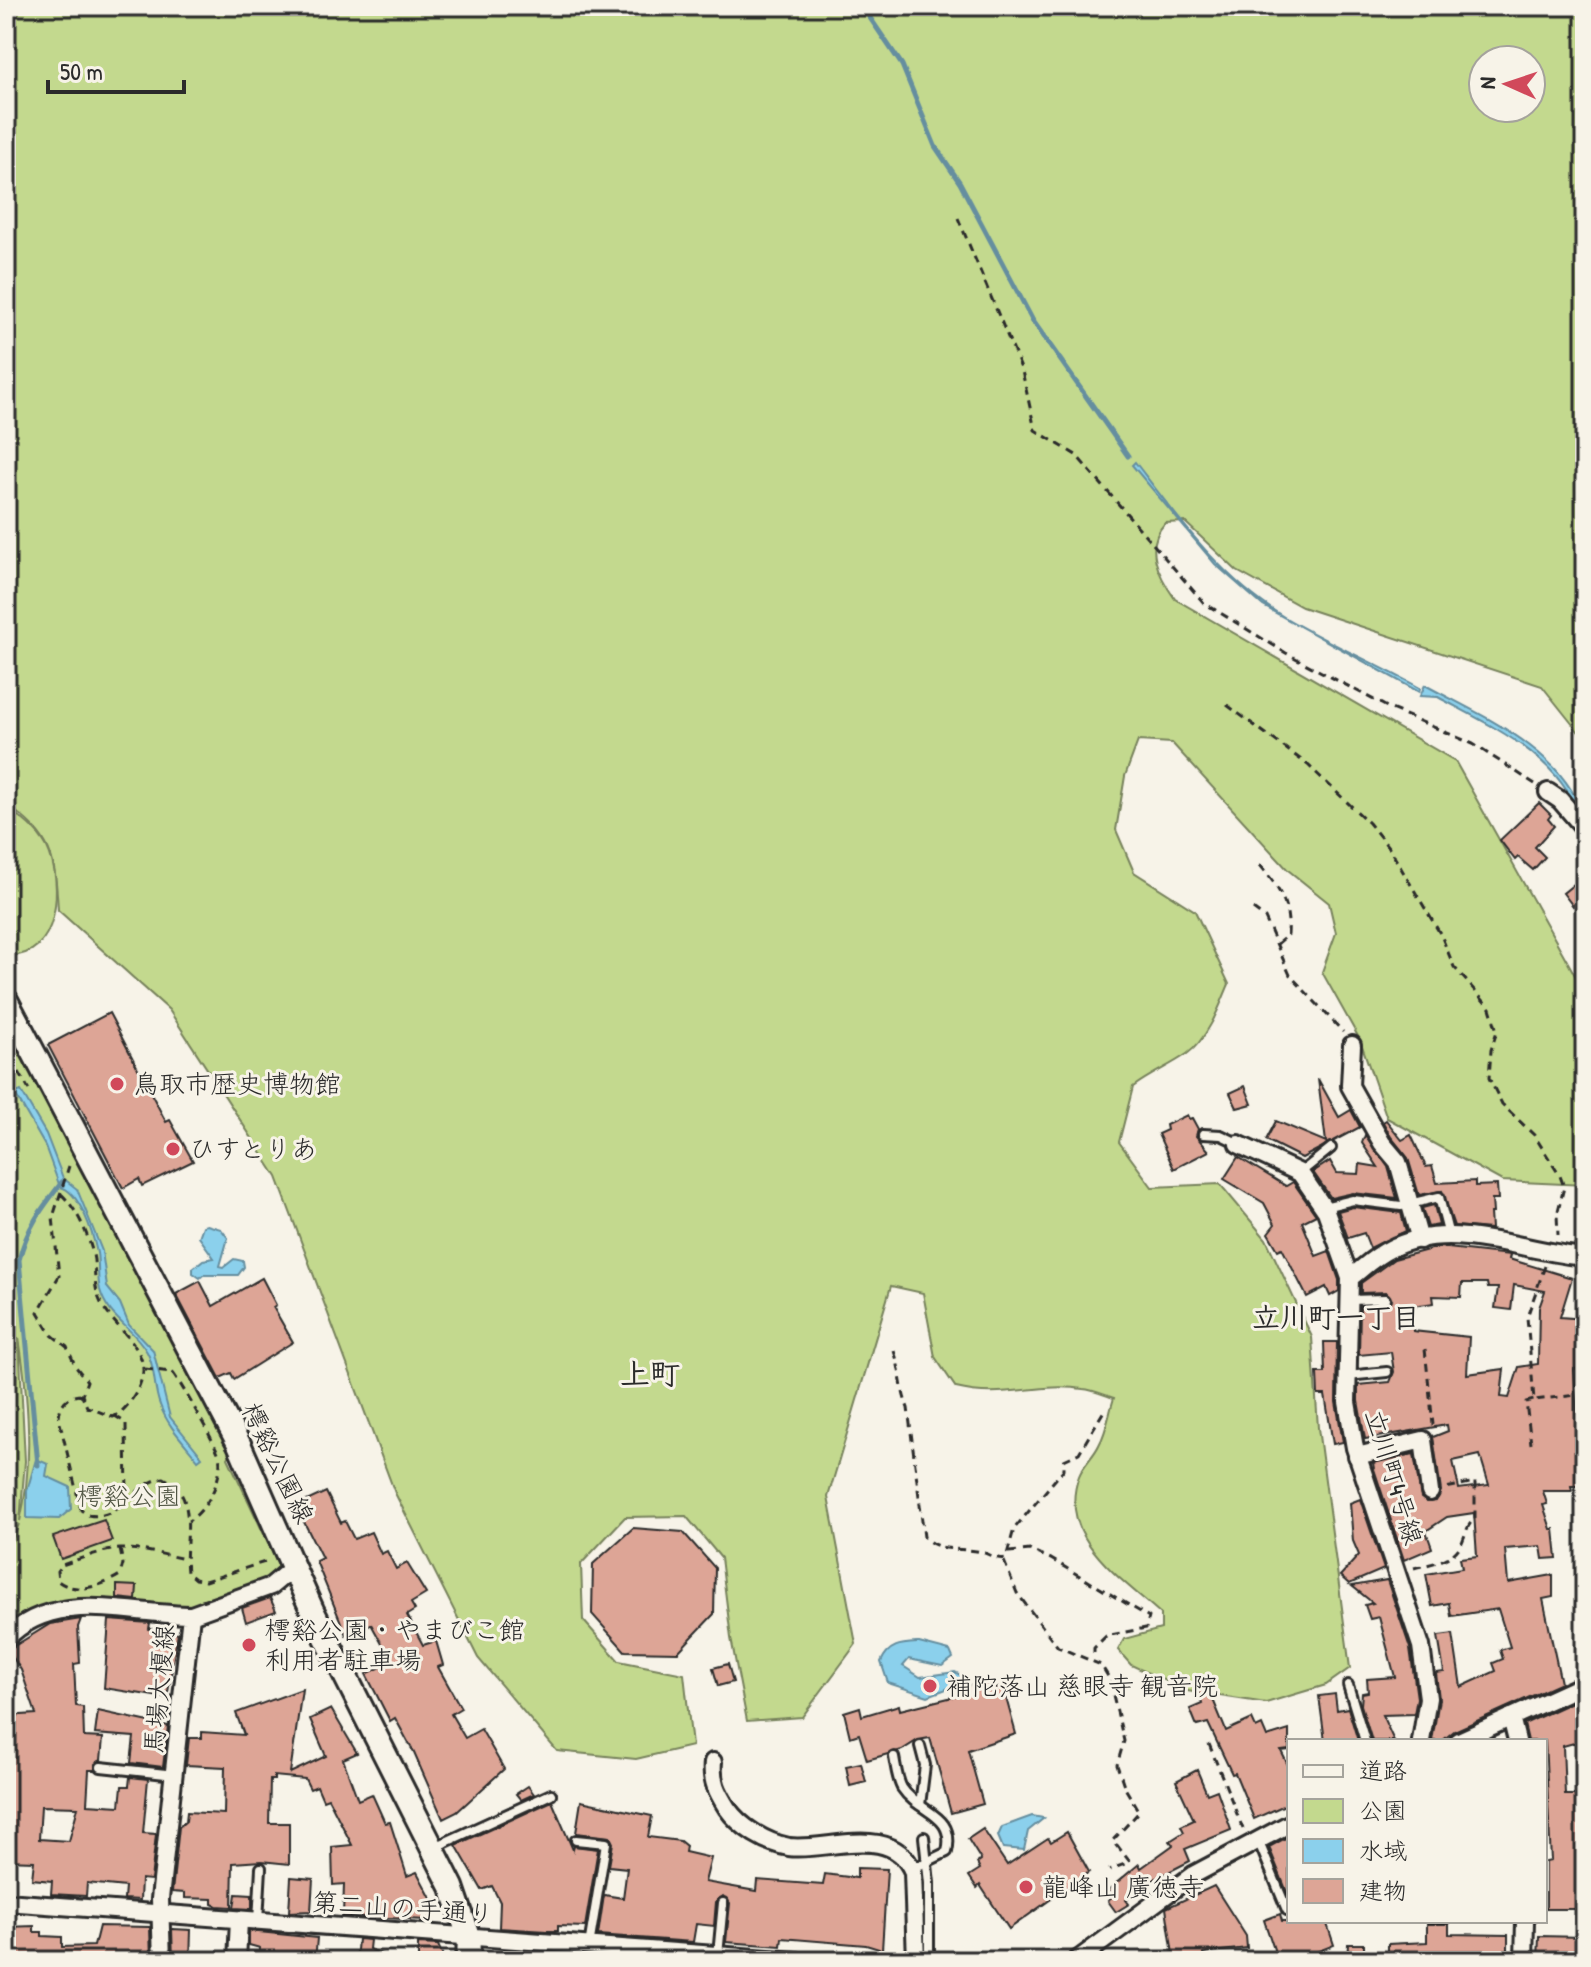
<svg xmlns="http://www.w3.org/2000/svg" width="1591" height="1967" font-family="'Patrick Hand','Klee One',sans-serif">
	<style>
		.green { fill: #c3d98e; stroke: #77825c; stroke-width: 2; fill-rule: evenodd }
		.water { fill: #8bd0ec; stroke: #658e9f; stroke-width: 2 }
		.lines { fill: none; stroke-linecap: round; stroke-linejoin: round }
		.stream { stroke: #658e9f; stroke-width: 5 }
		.building { fill: #dda596; stroke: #2b2b2b; stroke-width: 2; fill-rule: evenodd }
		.lane-casing { stroke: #2b2b2b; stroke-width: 14 }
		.street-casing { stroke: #2b2b2b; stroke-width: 22 }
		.secondary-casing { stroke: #2b2b2b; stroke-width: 28 }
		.path { stroke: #2b2b2b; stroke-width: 3; stroke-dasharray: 8 6; stroke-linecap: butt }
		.lane { stroke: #f7f3e8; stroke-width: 8 }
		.street { stroke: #f7f3e8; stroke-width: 16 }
		.secondary { stroke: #f7f3e8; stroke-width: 22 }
		.poi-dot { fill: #d1495b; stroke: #f7f3e8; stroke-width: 3 }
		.labels { text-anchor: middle; stroke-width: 6; stroke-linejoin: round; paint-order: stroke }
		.poi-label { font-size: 26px; fill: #2b2b2b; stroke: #f7f3e8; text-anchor: start }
		.street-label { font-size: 26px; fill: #2b2b2b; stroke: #f7f3e8 }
		.park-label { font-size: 26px; fill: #515644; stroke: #f7f3e8 }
		.neighbourhood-label { font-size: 28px; font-weight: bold; fill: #2b2b2b; stroke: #f7f3e8 }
		.quarter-label { font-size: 30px; font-weight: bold; fill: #2b2b2b; stroke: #f7f3e8 }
	</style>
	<rect width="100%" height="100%" fill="#f7f3e8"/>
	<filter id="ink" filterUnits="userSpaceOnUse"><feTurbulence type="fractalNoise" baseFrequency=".0125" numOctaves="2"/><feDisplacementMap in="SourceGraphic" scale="16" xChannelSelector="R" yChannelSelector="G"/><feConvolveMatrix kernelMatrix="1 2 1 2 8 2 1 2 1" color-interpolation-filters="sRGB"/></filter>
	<g filter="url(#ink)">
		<g class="green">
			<path d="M6 6H1585V740L1542 686 1302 607 1237 571 1185 522 1165 523C1143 547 1159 576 1175 599L1455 761 1585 993V1185L1502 1181 1387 1118 1360 1040 1322 972 1336 933 1329 903 1288 870 1172 743 1138 741 1125 776 1116 830 1134 872 1195 911 1229 984C1220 1006 1207 1040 1187 1054 1170 1066 1150 1074 1133 1087L1119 1142 1152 1187 1220 1184 1266 1239 1312 1337 1318 1428 1350 1668 1326 1685 1266 1703 1187 1691 1131 1665 1118 1650 1124 1639 1161 1629V1614C1123 1579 1056 1538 1079 1476 1083 1465 1094 1456 1099 1445 1107 1431 1109 1413 1114 1398 1104 1395 1094 1390 1083 1389 1039 1382 1003 1400 956 1388L935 1357 923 1293 891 1286 828 1497 856 1644 802 1717 747 1721 731 1638 721 1558 686 1516 625 1517 581 1564 583 1620 619 1661 684 1674 692 1746 636 1759 557 1751 478 1658 395 1493 277 1177 169 1010 58 910C55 858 53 835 6 805ZM1483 60H1531V108H1483Z"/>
			<path d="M6 808C22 818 37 829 47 847 64 882 60 961 6 955Z"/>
			<path d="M6 1022 232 1451 228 1458 279 1566 268 1579 187 1608 74 1602 9 1631 6 1628V1556L19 1524 6 1553ZM19 1338C28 1395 34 1464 20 1521L25 1461Z"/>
		</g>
		<g class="water">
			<path d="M1135 462C1178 518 1222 580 1284 617 1328 643 1375 663 1420 688L1419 692 1263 606 1215 564 1132 465Z"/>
			<path d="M1425 685C1483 717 1559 747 1583 814L1579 817C1560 756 1491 726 1438 697L1420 696Z"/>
			<path d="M21 1091 46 1134 63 1178 77 1189 102 1251 107 1287 120 1303 129 1325 153 1350 170 1417 202 1457 198 1460C184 1442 168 1427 160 1405 153 1388 156 1368 147 1352 134 1328 108 1319 100 1290 97 1278 99 1265 97 1253 93 1234 80 1191 60 1187L45 1146 17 1097 16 1093Z"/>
			<polygon points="207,1225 221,1229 228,1238 220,1266 224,1267 234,1259 243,1261 244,1267 238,1275 203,1275 200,1278 193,1273 193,1268 203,1260 214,1258 199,1237 203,1226"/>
			<polygon points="36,1459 48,1464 46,1476 70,1487 71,1509 59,1519 27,1518 27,1491"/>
			<path d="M919 1643 950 1651 953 1658 942 1666 909 1659 903 1666 920 1677 955 1672 966 1678 965 1682 928 1696 888 1683 881 1662C889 1644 901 1644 919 1643Z"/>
			<polygon points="1032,1816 1044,1818 1028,1831 1024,1850 1003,1848 998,1836 1002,1827"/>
		</g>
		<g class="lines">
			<g class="stream">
				<polyline points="862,6 902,65 935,146 960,183 1033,321 1128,456"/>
				<polyline points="10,1078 11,1066"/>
				<path d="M38 1465 19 1260C27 1227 42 1208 62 1182"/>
			</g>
		</g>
		<g class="building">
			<polygon points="1539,803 1551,815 1548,819 1554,826 1535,847 1545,857 1533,870 1518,857 1515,860 1500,840"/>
			<polygon points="1585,875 1585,896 1573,906 1563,893"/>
			<polygon points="109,1013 166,1122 170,1120 193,1161 142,1186 139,1179 123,1188 48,1045"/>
			<polygon points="1318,1079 1339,1117 1351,1110 1360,1127 1302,1158 1266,1140 1276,1121 1326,1142"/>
			<polygon points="1245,1086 1252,1104 1237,1108 1230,1093"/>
			<polygon points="1187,1115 1189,1119 1192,1118 1198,1129 1196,1136 1209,1151 1174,1169 1158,1134 1167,1130 1166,1125"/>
			<polygon points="1386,1120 1402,1140 1411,1135 1426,1167 1432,1166 1437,1183 1475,1181 1475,1186 1497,1185 1498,1199 1492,1199 1493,1213 1490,1213 1491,1229 1454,1226 1442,1191 1419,1195 1408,1158 1391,1137 1383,1122"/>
			<polygon points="1365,1135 1388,1167 1397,1198 1353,1193 1331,1198 1313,1172 1330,1161 1337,1173 1359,1174 1360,1164 1378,1167 1362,1143"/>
			<polygon points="1238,1157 1286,1186 1293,1182 1316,1215 1302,1222 1316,1256 1329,1251 1339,1280 1339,1291 1330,1296 1326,1287 1307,1297 1282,1248 1278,1250 1268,1233 1275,1224 1264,1203 1224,1179"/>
			<polygon points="1434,1205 1439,1225 1428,1227 1422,1208"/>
			<polygon points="1353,1207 1401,1213 1406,1231 1370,1248 1364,1233 1348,1238 1338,1211"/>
			<path d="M1439 1247 1510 1255 1509 1259 1572 1278 1560 1317 1585 1319V1367L1574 1369 1577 1418H1585V1458L1582 1457 1579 1486H1571L1572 1491H1543L1547 1504 1543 1505 1551 1529H1554L1557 1558 1543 1559 1541 1546 1505 1549 1508 1583 1553 1575V1597L1543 1599 1561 1683 1454 1731 1442 1741H1432L1439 1699 1436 1673 1444 1672 1438 1636 1453 1634 1461 1687 1496 1671 1493 1663 1503 1659 1500 1650 1510 1647 1498 1609 1451 1616 1449 1603 1432 1606 1426 1574 1462 1568 1460 1558 1477 1556 1474 1513 1447 1517 1426 1531 1432 1548 1404 1560 1374 1469 1373 1463 1414 1454 1421 1498 1427 1502 1436 1501 1441 1491 1433 1437 1448 1431 1447 1425 1365 1439 1358 1401V1385L1390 1382 1394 1372 1391 1352 1359 1355 1360 1307 1386 1306 1392 1300 1386 1292 1361 1293V1283L1394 1259ZM1462 1283H1487L1488 1288H1498L1495 1308 1511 1310 1514 1285 1545 1291 1539 1308 1538 1364 1519 1367 1509 1398 1501 1397 1504 1369 1467 1374 1469 1337 1413 1331 1412 1306 1434 1303 1433 1296 1461 1297ZM1480 1455 1489 1485 1459 1489 1453 1461Z"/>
			<polygon points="262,1278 276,1305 273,1307 293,1342 234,1379 231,1373 220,1378 176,1294 200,1281 213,1306"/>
			<polygon points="1324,1342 1337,1342 1336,1402 1343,1442 1333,1444 1325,1395 1318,1395 1317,1373 1325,1373"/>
			<polygon points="326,1492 341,1523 345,1521 354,1539 371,1532 381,1554 387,1551 396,1569 407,1563 426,1594 411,1603 415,1610 407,1615 423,1645 436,1641 443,1665 438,1667 461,1708 451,1714 465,1738 481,1729 504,1769 457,1812 443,1819 414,1753 395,1718 390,1721 366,1674 392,1662 371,1624 346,1635 316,1561 322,1558 296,1506"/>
			<polygon points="1360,1499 1384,1569 1349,1584 1340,1576 1359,1555 1353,1541 1350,1503"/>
			<polygon points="104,1520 112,1541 61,1559 53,1537"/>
			<polygon points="633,1528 683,1532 715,1568 714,1614 678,1652 625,1651 592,1614 593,1564"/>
			<polygon points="1387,1580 1410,1648 1417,1698 1414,1714 1382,1715 1394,1741 1372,1741 1361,1705 1362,1693 1368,1692 1367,1679 1395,1677 1379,1617 1370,1619 1365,1605 1373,1603 1352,1586"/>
			<polygon points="117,1585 137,1586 136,1600 117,1598"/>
			<polygon points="270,1598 276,1611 246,1622 242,1608"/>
			<path d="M81 1619 78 1627 80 1663 74 1664 76 1706 83 1707 84 1737 103 1738 101 1760 95 1764V1770H89L87 1804 120 1806 122 1786H129L130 1777 148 1779 143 1833 156 1834 151 1880 141 1879 140 1900 124 1899 125 1887 87 1883 86 1896 51 1894 52 1881 32 1879 34 1861 6 1860V1716L36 1714 21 1670 8 1650 50 1624ZM41 1806 78 1807 69 1841 39 1839Z"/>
			<polygon points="109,1620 150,1623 149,1629 178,1633 167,1698 104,1688"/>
			<polygon points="728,1664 733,1682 718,1686 713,1668"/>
			<polygon points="987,1681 989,1691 1003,1687 1016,1734 968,1750 983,1804 951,1813 930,1738 918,1740 902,1750 867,1760 859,1734 850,1737 844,1712 860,1707 862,1716 899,1705 900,1710 965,1694 963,1687"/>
			<polygon points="1207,1685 1226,1731 1252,1719 1256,1728 1262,1725 1267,1737 1289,1730 1289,1750 1281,1751 1289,1767 1289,1803 1254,1819 1235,1773 1232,1774 1208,1723 1197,1726 1190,1709 1202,1704 1197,1688"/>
			<polygon points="302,1689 290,1773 326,1756 310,1719 331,1709 357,1753 343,1759 358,1800 372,1794 385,1823 390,1822 407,1876 417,1872 435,1906 427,1920 343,1916 344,1884 333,1885 332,1847 352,1845 328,1798 323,1800 317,1786 310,1789 305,1779 274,1776 274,1780 270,1780 269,1823 289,1823 289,1864 261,1861 233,1863 232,1907 217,1906 212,1904 212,1899 185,1898 185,1893 172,1892 179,1827 186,1821 187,1812 224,1814 225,1767 186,1765 189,1738 202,1738 202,1732 244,1735 236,1713"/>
			<polygon points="1335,1694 1337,1710 1348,1708 1358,1741 1325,1741 1319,1696"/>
			<polygon points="1581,1698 1585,1704 1585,1740 1563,1746 1565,1795 1585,1795 1585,1909 1546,1909 1546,1862 1551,1861 1545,1741 1528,1741 1524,1724"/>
			<polygon points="98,1711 168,1726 163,1767 131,1763 134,1737 95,1734"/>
			<polygon points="861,1763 866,1782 850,1786 846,1766"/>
			<polygon points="1197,1770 1207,1794 1217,1790 1231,1830 1185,1849 1190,1861 1145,1884 1147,1888 1126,1900 1129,1904 1116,1912 1108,1901 1113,1897 1108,1890 1139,1864 1141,1868 1173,1845 1170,1841 1184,1832 1181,1826 1194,1820 1176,1781"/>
			<polygon points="528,1786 534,1794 521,1800 516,1794"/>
			<polygon points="552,1801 573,1850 574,1846 598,1849 585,1927 558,1926 558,1931 547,1931 499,1928 500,1902 492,1886 482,1890 456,1845"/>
			<polygon points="581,1801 652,1816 648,1837 680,1841 686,1846 685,1852 711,1858 705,1882 756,1891 757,1880 823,1885 825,1874 857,1878 857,1868 887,1869 882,1950 866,1945 782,1938 781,1946 726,1942 730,1903 723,1896 716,1902 714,1926 696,1924 693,1942 598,1935 604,1895 623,1898 627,1868 609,1866 613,1843 610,1837 576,1833"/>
			<polygon points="983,1829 1007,1865 1048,1838 1051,1842 1067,1832 1089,1872 1009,1929 980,1885 977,1888 969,1876 980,1869 977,1863 981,1860 968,1839"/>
			<polygon points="1289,1836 1289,1897 1269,1847"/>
			<polygon points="291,1877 313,1879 311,1911 289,1912"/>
			<polygon points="1214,1886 1246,1936 1247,1948 1203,1953 1205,1961 1174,1961 1166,1908"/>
			<polygon points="236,1894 252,1895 252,1909 234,1908"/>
			<polygon points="1280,1914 1282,1921 1326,1921 1334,1945 1301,1958 1302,1961 1278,1961 1264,1920"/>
			<polygon points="1427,1924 1449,1924 1449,1934 1508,1935 1508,1956 1423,1961 1423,1956 1388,1955 1388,1944 1427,1942"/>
			<polygon points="34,1926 34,1932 42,1932 42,1936 62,1937 62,1947 94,1946 99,1926 150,1927 151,1960 6,1961 6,1927"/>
			<polygon points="172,1929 191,1930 190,1961 173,1961"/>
			<polygon points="249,1931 317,1938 315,1961 259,1961 260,1948 249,1945"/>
			<polygon points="1539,1936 1584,1937 1583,1961 1538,1961"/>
			<polygon points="358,1939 370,1940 369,1949 398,1961 356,1961"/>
			<polygon points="418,1944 438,1945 445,1961 418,1961"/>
			<polygon points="1348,1944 1364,1944 1364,1961 1347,1961"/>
			<polygon points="503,1950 545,1953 545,1960 504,1961"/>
			<polygon points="590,1957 648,1961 590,1961"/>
		</g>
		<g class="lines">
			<g class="lane-casing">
				<g id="lane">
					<polyline points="1203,1134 1221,1135 1238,1143"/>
					<polyline points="1300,1173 1331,1148"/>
					<polyline points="1324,1207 1353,1200 1401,1206 1439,1197 1449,1236"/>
					<polyline points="1350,1300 1385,1299"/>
					<polyline points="1348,1376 1387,1372"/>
					<polyline points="1348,1685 1365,1741"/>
					<path d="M894 1757C896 1767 897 1779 902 1788 919 1814 956 1813 947 1852L912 1869"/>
					<polyline points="101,1767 175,1775"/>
					<polyline points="920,1805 925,1765 920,1746"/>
					<polyline points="924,1837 929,1883 929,1961"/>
					<polyline points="576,1840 606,1843 589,1946"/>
					<polyline points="1258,1840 1287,1910"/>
					<polyline points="435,1847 551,1794"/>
					<polyline points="258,1921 261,1868"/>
					<polyline points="718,1955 723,1903"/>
				</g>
			</g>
			<g class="street-casing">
				<g id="street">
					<polyline points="1548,792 1560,800 1585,829"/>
					<polyline points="1352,1045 1350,1086 1382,1143 1398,1162 1420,1240"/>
					<polyline points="1238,1144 1300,1173 1326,1211 1350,1278"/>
					<polyline points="1357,1456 1423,1440 1430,1492"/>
					<polyline points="191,1615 271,1586 295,1566"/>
					<path d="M6 1639C54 1588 130 1615 191 1615L160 1899 162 1961"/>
					<polyline points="1511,1717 1517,1741"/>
					<path d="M1421 1741 1428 1698 1421 1646 1355 1448 1347 1402 1350 1278C1363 1268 1375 1256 1390 1249 1452 1218 1522 1252 1585 1257"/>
					<polyline points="1459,1741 1585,1684"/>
					<path d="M713 1762C711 1781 717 1792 727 1808 740 1827 766 1843 789 1847 827 1852 893 1822 913 1872L916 1961"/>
					<polyline points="6,1902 796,1961"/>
					<polyline points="237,1961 239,1920"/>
					<polyline points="1076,1961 1193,1875 1289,1824"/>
					<polyline points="1524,1961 1525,1921"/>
				</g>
			</g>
			<g class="secondary-casing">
				<polyline id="secondary" points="6,1000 239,1444 312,1610 452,1887 469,1937 468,1961"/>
			</g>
			<g class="path">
				<polyline points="958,218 1022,371 1035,430 1076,455 1204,603 1286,653 1389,708 1473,744 1535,784"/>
				<polyline points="1227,705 1308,765 1369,823 1389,848 1441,935 1454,967 1490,1008 1497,1031 1491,1050 1489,1078 1502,1104 1534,1135 1560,1176 1564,1187 1557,1215 1558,1235"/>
				<path d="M1260 865C1279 888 1290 904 1288 935L1277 944"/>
				<polyline points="1253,909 1265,918 1290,975 1343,1032"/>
				<polyline points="19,1072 29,1090"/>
				<path d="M61 1194C77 1208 91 1240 94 1260 95 1276 94 1289 101 1303 112 1325 144 1345 143 1371 142 1387 127 1411 113 1417L87 1407 82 1395 87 1381 76 1367 67 1347 52 1335 38 1312 59 1276 53 1217 69 1166"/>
				<polyline points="1545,1266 1527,1317 1534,1400 1585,1394"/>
				<polyline points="1425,1349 1433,1425"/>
				<path d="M894 1351C901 1370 900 1389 908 1408L924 1537C939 1553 961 1547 981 1552 991 1554 995 1560 1006 1558L1014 1529 1064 1469V1460L1079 1453 1105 1409"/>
				<path d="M145 1369 172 1372C180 1381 216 1445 219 1455 224 1477 207 1511 188 1521"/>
				<path d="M82 1395C66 1395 59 1405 59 1419L81 1510 88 1515C122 1522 132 1483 164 1478 200 1496 183 1540 187 1572L195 1579 205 1581 268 1561"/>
				<polyline points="115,1416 126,1423 127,1501"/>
				<polyline points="1531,1444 1526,1402 1534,1400"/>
				<path d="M120 1549 123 1564 120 1575C102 1586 76 1595 58 1581L57 1571 62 1565C80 1559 101 1550 120 1549 141 1548 164 1555 185 1559"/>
				<polyline points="1009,1552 1030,1550 1051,1559 1149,1617 1146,1628 1106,1636 1094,1648 1094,1659"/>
				<polyline points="1004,1561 1017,1593 1058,1647 1101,1665 1109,1678 1124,1741 1117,1765 1125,1788 1139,1812 1113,1840 1130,1862 1109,1870"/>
				<path d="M1414 1568C1433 1563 1455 1561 1463 1540 1467 1530 1467 1526 1475 1518V1482L1446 1488"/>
				<polyline points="1209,1744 1243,1829"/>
			</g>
			<use href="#lane" class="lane"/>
			<use href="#street" class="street"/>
			<use href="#secondary" class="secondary"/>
		</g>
	</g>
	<g class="poi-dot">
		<circle cx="117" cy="1084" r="8"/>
		<circle cx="173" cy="1149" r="8"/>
		<circle cx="249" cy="1645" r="8"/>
		<circle cx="930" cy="1686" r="8"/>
		<circle cx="1026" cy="1887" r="8"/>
	</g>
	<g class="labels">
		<g class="poi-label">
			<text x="133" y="1093">鳥取市歴史博物館</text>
			<text x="189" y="1158">ひすとりあ</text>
			<text x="265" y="1639">樗谿公園・やまびこ館<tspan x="265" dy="30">利用者駐車場</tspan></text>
			<text x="946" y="1695">補陀落山 慈眼寺 観音院</text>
			<text x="1042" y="1896">龍峰山 廣徳寺</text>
		</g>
		<g class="street-label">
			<text transform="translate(278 1463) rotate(64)" y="9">樗谿公園線</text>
			<text transform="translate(1394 1477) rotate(73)" y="9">立川町4号線</text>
			<text transform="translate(159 1689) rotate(-85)" y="9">馬場大榎線</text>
			<text transform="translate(403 1908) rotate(4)" y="9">第二山の手通り</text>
		</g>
		<g class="park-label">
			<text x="129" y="1505">樗谿公園</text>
		</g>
		<g class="neighbourhood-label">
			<text x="1336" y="1327">立川町一丁目</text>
		</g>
		<g class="quarter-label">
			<text x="650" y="1384">上町</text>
		</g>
	</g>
	<rect width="1591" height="1967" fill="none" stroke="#f7f3e8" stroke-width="32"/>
	<rect x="16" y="16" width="1559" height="1935" fill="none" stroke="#2b2b2b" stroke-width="3" filter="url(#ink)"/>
	<rect x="1287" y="1739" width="260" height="184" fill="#f7f3e8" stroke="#a5a39c" stroke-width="2"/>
	<rect x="1303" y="1765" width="40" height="12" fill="#f7f3e8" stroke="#a5a39c" stroke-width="2"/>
	<text x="1359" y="1779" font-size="24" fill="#2b2b2b">道路</text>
	<rect x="1303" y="1799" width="40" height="24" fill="#c3d98e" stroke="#a5a39c" stroke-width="2"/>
	<text x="1359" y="1819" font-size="24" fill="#2b2b2b">公園</text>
	<rect x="1303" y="1839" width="40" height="24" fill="#8bd0ec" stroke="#a5a39c" stroke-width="2"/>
	<text x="1359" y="1859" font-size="24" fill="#2b2b2b">水域</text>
	<rect x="1303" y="1879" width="40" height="24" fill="#dda596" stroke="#a5a39c" stroke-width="2"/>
	<text x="1359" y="1899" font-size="24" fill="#2b2b2b">建物</text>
	<g transform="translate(1507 84) rotate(273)"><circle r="38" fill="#f7f3e8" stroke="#a5a39c" stroke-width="2"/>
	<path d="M0-6L14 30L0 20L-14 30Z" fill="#d1495b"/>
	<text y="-12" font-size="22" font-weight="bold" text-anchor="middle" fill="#2b2b2b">N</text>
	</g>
	<path d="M48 80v12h136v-12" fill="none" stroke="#2b2b2b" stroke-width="4"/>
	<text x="60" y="80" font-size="24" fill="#2b2b2b" stroke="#f7f3e8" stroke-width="6" paint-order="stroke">50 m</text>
</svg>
